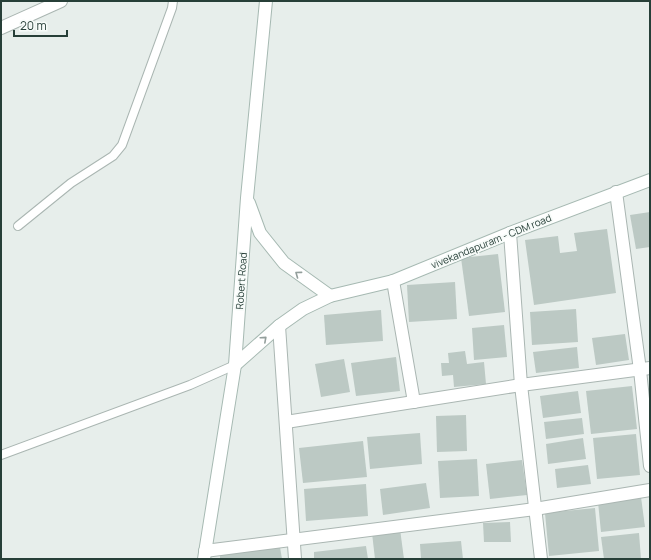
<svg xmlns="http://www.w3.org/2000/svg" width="651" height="560" font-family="Manrope,sans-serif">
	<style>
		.building { fill: #bcc9c4 }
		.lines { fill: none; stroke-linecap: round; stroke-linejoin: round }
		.lane-casing { stroke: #aab6b2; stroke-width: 10 }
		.street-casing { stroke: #aab6b2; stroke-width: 14 }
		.secondary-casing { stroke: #a6b9b2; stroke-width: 14 }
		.lane { stroke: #fff; stroke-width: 8 }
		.street { stroke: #fff; stroke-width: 12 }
		.secondary { stroke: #fff; stroke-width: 12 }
		.oneway { stroke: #939f9c }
		.labels { text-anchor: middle; stroke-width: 3.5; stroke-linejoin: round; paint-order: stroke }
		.street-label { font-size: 10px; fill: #273f38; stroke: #f7fbf9 }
	</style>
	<rect width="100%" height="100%" fill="#e7eeeb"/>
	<g class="building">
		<polygon points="650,212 650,247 636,249 630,215"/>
		<polygon points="607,229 616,293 534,305 525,240 558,236 560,253 577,251 574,233"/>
		<polygon points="498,254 505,312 469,316 461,258"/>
		<polygon points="455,282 457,319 409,322 407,285"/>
		<polygon points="576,309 578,342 532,345 530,312"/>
		<polygon points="381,310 383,341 326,345 324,315"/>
		<polygon points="504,325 507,357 474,360 472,328"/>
		<polygon points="625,334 629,360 596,365 592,338"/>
		<polygon points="577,347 579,368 536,373 533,352"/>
		<polygon points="465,351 467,364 484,362 486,384 454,387 453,375 442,376 441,363 449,363 448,353"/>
		<polygon points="396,357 400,391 356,396 351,363"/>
		<polygon points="344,359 350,392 321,397 315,364"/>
		<polygon points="632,386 637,429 591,434 586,391"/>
		<polygon points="578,391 581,413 543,418 540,396"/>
		<polygon points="466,415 467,451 437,452 436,416"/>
		<polygon points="582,418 584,434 546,439 544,422"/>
		<polygon points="420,433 422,464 370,469 367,437"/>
		<polygon points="636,434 640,475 597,479 593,438"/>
		<polygon points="583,438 586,459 548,464 546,444"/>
		<polygon points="363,441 367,477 303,483 299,448"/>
		<polygon points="477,459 479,496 440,498 438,461"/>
		<polygon points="522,460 527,495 490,499 486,464"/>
		<polygon points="588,465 591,484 557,488 555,469"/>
		<polygon points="426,483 430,508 383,515 380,489"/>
		<polygon points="366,484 368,516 306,521 304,489"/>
		<polygon points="641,497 645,527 601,532 598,502"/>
		<polygon points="595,508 599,551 549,556 545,513"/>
		<polygon points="510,522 511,542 484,542 483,523"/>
		<polygon points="400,529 404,559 375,559 372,533"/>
		<polygon points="639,533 641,559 604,559 601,537"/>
		<polygon points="461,541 463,559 421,559 420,544"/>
		<polygon points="366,546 368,559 314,559 314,552"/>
		<polygon points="280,547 282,559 220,559 220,555"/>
	</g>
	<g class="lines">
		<g class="lane-casing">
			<g id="lane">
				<polyline points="18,226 71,183 113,156 122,145 172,8 173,1"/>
				<polyline points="1,455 190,385 235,365"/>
			</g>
		</g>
		<g class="street-casing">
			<g id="street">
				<polyline points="1,28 61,1"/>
				<polyline points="616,192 640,370 650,466"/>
				<polyline points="510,233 521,385 541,559"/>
				<polyline points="393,281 414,402"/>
				<polyline points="279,326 295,559"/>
				<polyline points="286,422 521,385 650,368"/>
				<polyline points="205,551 535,509 650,490"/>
			</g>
		</g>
		<g class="secondary-casing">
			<g id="secondary">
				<polyline points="249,203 260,233 284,263 330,296"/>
				<polyline points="235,365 279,326 303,309 330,296 393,281 510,233 650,180"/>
				<polyline points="204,559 235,365 247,198 266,1"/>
			</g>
		</g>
		<use href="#lane" class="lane"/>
		<use href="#street" class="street"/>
		<use href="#secondary" class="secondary"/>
	</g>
	<defs><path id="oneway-chevron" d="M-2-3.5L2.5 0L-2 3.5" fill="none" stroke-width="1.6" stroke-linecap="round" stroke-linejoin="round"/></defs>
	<g class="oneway">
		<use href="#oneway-chevron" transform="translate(298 274) rotate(-144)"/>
		<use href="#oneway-chevron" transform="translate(264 339) rotate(-42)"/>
	</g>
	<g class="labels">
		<g class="street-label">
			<text transform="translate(491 241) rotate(-22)" y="4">vivekandapuram - CDM road</text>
			<text transform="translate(241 281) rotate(-86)" y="4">Robert Road</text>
		</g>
	</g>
	<rect width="651" height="560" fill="none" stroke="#273f38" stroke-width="4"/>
	<path d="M14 30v6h53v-6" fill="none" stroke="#273f38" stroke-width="2"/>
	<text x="20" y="30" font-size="12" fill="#273f38" stroke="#f7fbf9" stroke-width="3" paint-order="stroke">20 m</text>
</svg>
